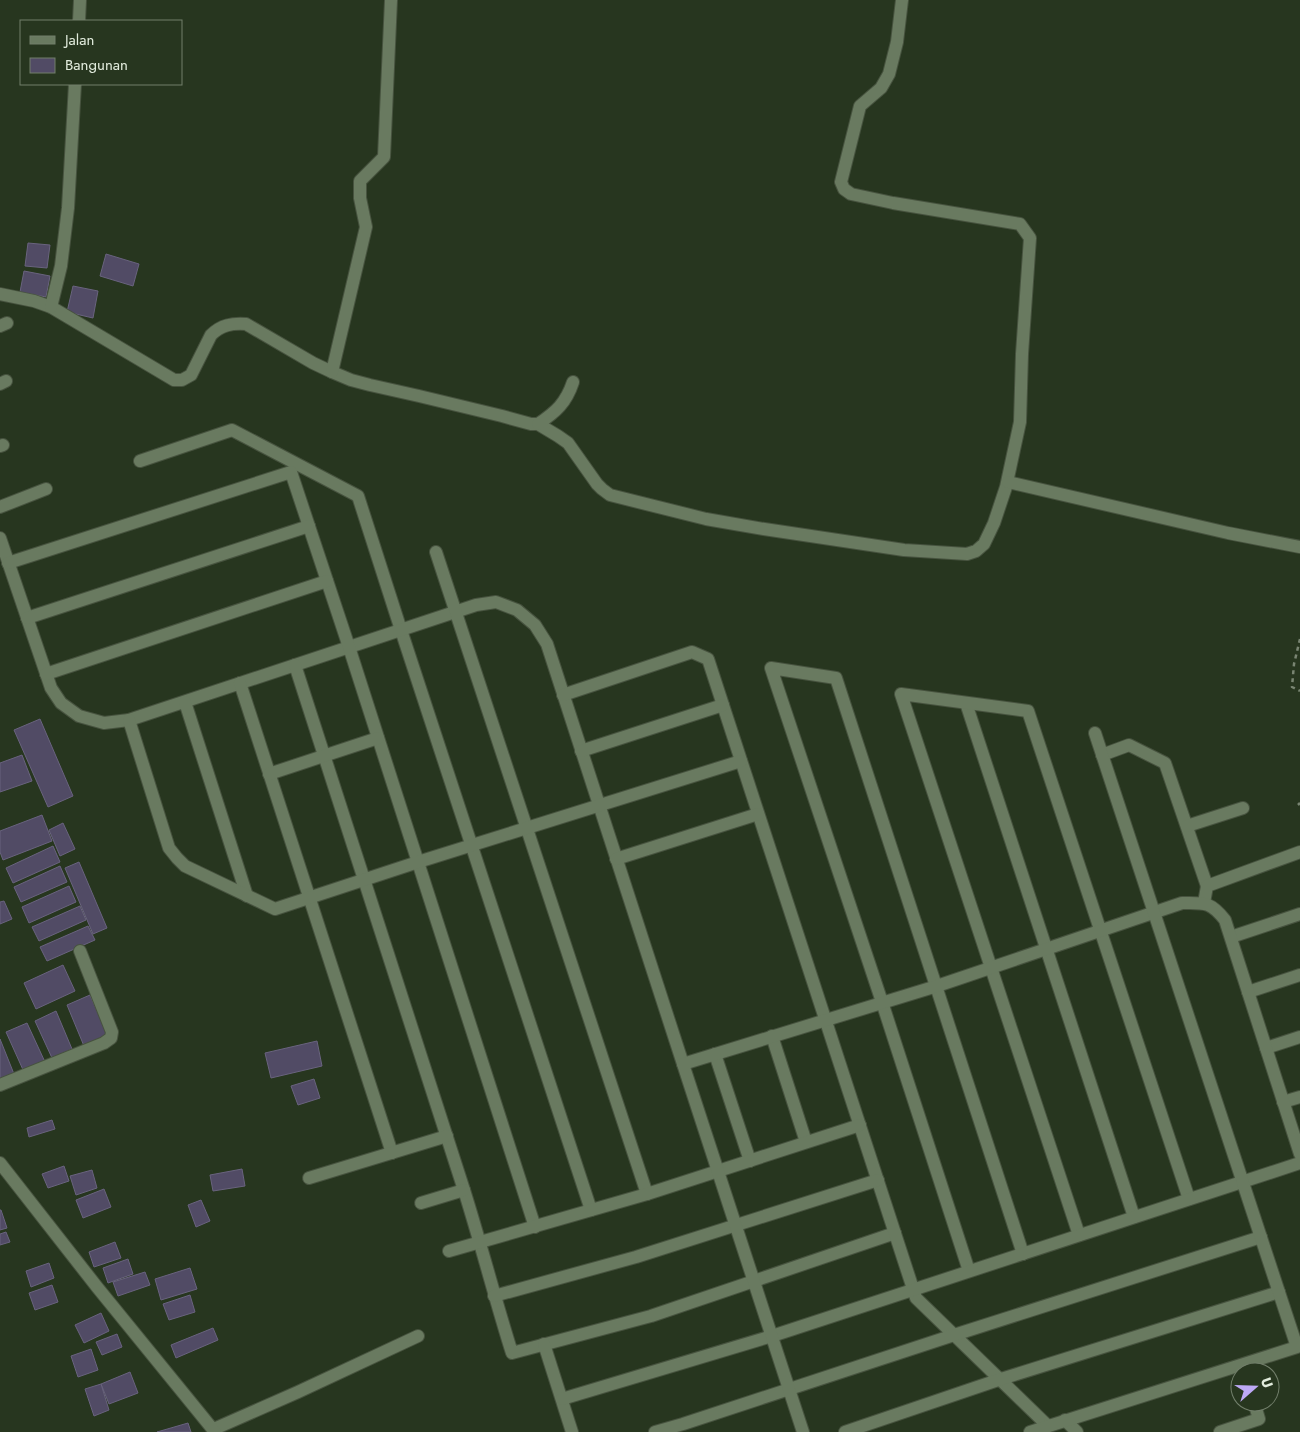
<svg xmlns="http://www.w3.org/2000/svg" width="1300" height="1432" font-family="Jost,sans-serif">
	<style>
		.building { fill: #514b65; stroke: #69637e }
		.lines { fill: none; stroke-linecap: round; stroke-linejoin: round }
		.street-casing { stroke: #47533f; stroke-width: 14 }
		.secondary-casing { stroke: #47533f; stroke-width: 14 }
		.path { stroke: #798572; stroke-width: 2.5; stroke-dasharray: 4 4; stroke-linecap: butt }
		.street { stroke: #697a60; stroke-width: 12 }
		.secondary { stroke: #697a60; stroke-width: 12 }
	</style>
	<rect width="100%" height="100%" fill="#27361f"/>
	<g class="building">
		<polygon points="28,243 50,245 47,268 25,266"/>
		<polygon points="106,254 139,264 133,286 100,276"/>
		<polygon points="24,271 50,276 46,297 20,292"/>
		<polygon points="73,286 98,291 93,318 67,312"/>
		<polygon points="40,719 73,796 48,807 14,730"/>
		<polygon points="22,755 32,781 0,792 0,763"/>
		<polygon points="42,815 52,841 3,860 0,852 0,831"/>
		<polygon points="63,823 75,849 60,856 49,830"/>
		<polygon points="53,846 60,862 13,883 6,868"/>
		<polygon points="79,862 107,928 93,934 65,868"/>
		<polygon points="60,866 67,882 21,902 14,887"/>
		<polygon points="69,886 76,902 29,923 22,907"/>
		<polygon points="4,901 12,919 0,924 0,902"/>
		<polygon points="80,906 86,920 39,941 32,927"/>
		<polygon points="88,926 95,940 47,961 40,947"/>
		<polygon points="63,965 75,991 36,1009 24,983"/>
		<polygon points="90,995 108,1036 84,1046 67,1005"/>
		<polygon points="56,1011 72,1049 52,1058 35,1021"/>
		<polygon points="27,1023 45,1062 24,1072 6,1032"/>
		<polygon points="0,1039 14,1074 0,1080"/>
		<polygon points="317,1041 322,1066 271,1078 265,1053"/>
		<polygon points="314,1079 320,1098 298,1105 291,1086"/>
		<polygon points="52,1120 55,1129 29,1137 27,1128"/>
		<polygon points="64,1166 69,1181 48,1188 42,1174"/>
		<polygon points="242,1169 245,1186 213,1191 210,1175"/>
		<polygon points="92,1170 97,1188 76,1195 70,1176"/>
		<polygon points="104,1189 111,1207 83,1218 76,1200"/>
		<polygon points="201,1200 210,1221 196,1227 188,1205"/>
		<polygon points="0,1210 1,1210 7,1228 0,1230"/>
		<polygon points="6,1232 10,1242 0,1245 0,1234"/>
		<polygon points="115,1242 121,1258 94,1267 89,1252"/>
		<polygon points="128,1259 133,1274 108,1283 103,1268"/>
		<polygon points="49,1263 54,1278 31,1287 26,1271"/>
		<polygon points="190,1268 197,1289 161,1300 155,1279"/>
		<polygon points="145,1272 150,1285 118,1296 113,1282"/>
		<polygon points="52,1285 58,1302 35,1310 29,1293"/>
		<polygon points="190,1295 195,1312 169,1320 163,1304"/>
		<polygon points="101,1313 109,1331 84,1343 75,1325"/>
		<polygon points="213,1328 218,1340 176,1358 171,1345"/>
		<polygon points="117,1334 122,1347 102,1355 96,1342"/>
		<polygon points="91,1349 98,1370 78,1377 71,1356"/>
		<polygon points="130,1372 138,1393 109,1404 101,1384"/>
		<polygon points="101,1384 109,1410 94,1416 85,1389"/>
		<polygon points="188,1423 191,1432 157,1432"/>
	</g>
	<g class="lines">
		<g class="street-casing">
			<g id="street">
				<polyline points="79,21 80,0"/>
				<path d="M0 294 34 301 51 307 174 380H182L191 375 211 335C221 325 232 323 246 324L313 363 332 372 351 380 370 385 419 396 502 416 531 424H538L558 436 568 443 597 484 602 489 610 495 706 519 764 529 904 550 967 554 976 551 984 544 994 523 1006 487 1020 422 1022 354 1030 238 1020 224 893 203 851 194 844 189 841 182 860 106 881 88 889 74 897 42 902 0"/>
				<polyline points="51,307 61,266 68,208 75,84"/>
				<polyline points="0,326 7,323"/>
				<polyline points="332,372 366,227 360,198 360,181 384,157 391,0"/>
				<polyline points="0,384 6,381"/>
				<path d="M538 424C556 412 566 403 573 382"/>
				<polyline points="0,446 3,445"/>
				<polyline points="140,461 232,430 358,496 401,630 591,1210"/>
				<polyline points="1008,482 1228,533 1300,547"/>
				<polyline points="0,507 46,489"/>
				<polyline points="0,538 51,688 61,703 79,716 104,723 129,720 476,605 496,602 517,610 535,625 547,644 683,1064"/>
				<polyline points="436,552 647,1194"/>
				<polyline points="8,563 291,472 349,647 535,1227"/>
				<polyline points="27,618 309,526"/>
				<path d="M295 665 464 1190C481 1244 495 1299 512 1353L651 1316 895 1233"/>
				<polyline points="46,674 327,581"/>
				<polyline points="240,683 392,1153"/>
				<polyline points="563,695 692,652 708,659 916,1298 1048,1426"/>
				<polyline points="185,702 247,896"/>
				<polyline points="966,703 1134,1217"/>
				<polyline points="129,720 169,848 177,858 185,866 275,909 418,862 741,761"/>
				<polyline points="581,751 723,705"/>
				<polyline points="1102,755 1129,745 1165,763 1207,886"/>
				<polyline points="269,774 378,738"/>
				<polyline points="1187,826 1243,808"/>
				<polyline points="616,859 758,814"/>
				<polyline points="1204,903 1207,886 1300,852"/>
				<polyline points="1231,937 1300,914"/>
				<polyline points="1248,992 1300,975"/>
				<polyline points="772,1036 806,1142"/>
				<polyline points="1266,1048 1300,1037"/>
				<polyline points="715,1054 750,1161"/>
				<polyline points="0,1085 104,1043 111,1038 112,1032 80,951"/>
				<polyline points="1283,1102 1300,1097"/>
				<polyline points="309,1178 447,1136"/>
				<polyline points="421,1203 464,1190"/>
				<polyline points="1079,1235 901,694 1028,711 1189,1199"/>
				<polyline points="449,1251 647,1194 860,1125"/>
				<polyline points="969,1271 882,1002 771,668 836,678 1023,1254"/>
				<polyline points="494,1296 636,1257 878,1180"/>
				<polyline points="544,1344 572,1432"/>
				<polyline points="562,1399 772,1336 1300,1163"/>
				<polyline points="1065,1420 1077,1432"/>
				<polyline points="214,1429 298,1392 418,1336"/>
				<polyline points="655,1432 683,1424 954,1335 1261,1237"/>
				<path d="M803 1432 683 1064 937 986 1182 903C1204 903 1210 901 1225 920L1300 1154"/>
				<polyline points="845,1432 1001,1379 1279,1292"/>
				<polyline points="1030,1432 1297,1347 1095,733"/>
				<polyline points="1220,1432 1259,1419 1254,1402"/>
			</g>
		</g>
		<g class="secondary-casing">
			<polyline id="secondary" points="0,1163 97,1287 215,1432"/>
		</g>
		<g class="path">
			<polyline points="1300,639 1294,664 1292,687 1300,691"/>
			<polyline points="1298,805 1300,803"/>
		</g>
		<use href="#street" class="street"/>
		<use href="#secondary" class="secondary"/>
	</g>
	<rect x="20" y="20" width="162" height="65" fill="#27361f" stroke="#727f6b"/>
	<rect x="30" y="36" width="25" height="8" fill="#697a60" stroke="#727f6b"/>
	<text x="65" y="45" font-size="15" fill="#e2ecdd">Jalan</text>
	<rect x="30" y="58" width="25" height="15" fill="#514b65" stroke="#727f6b"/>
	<text x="65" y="70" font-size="15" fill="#e2ecdd">Bangunan</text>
	<g transform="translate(1255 1387) rotate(70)"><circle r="24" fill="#27361f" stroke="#727f6b"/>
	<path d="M0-4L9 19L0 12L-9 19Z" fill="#bda9f5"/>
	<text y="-8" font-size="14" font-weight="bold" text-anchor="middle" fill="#e2ecdd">U</text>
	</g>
</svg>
